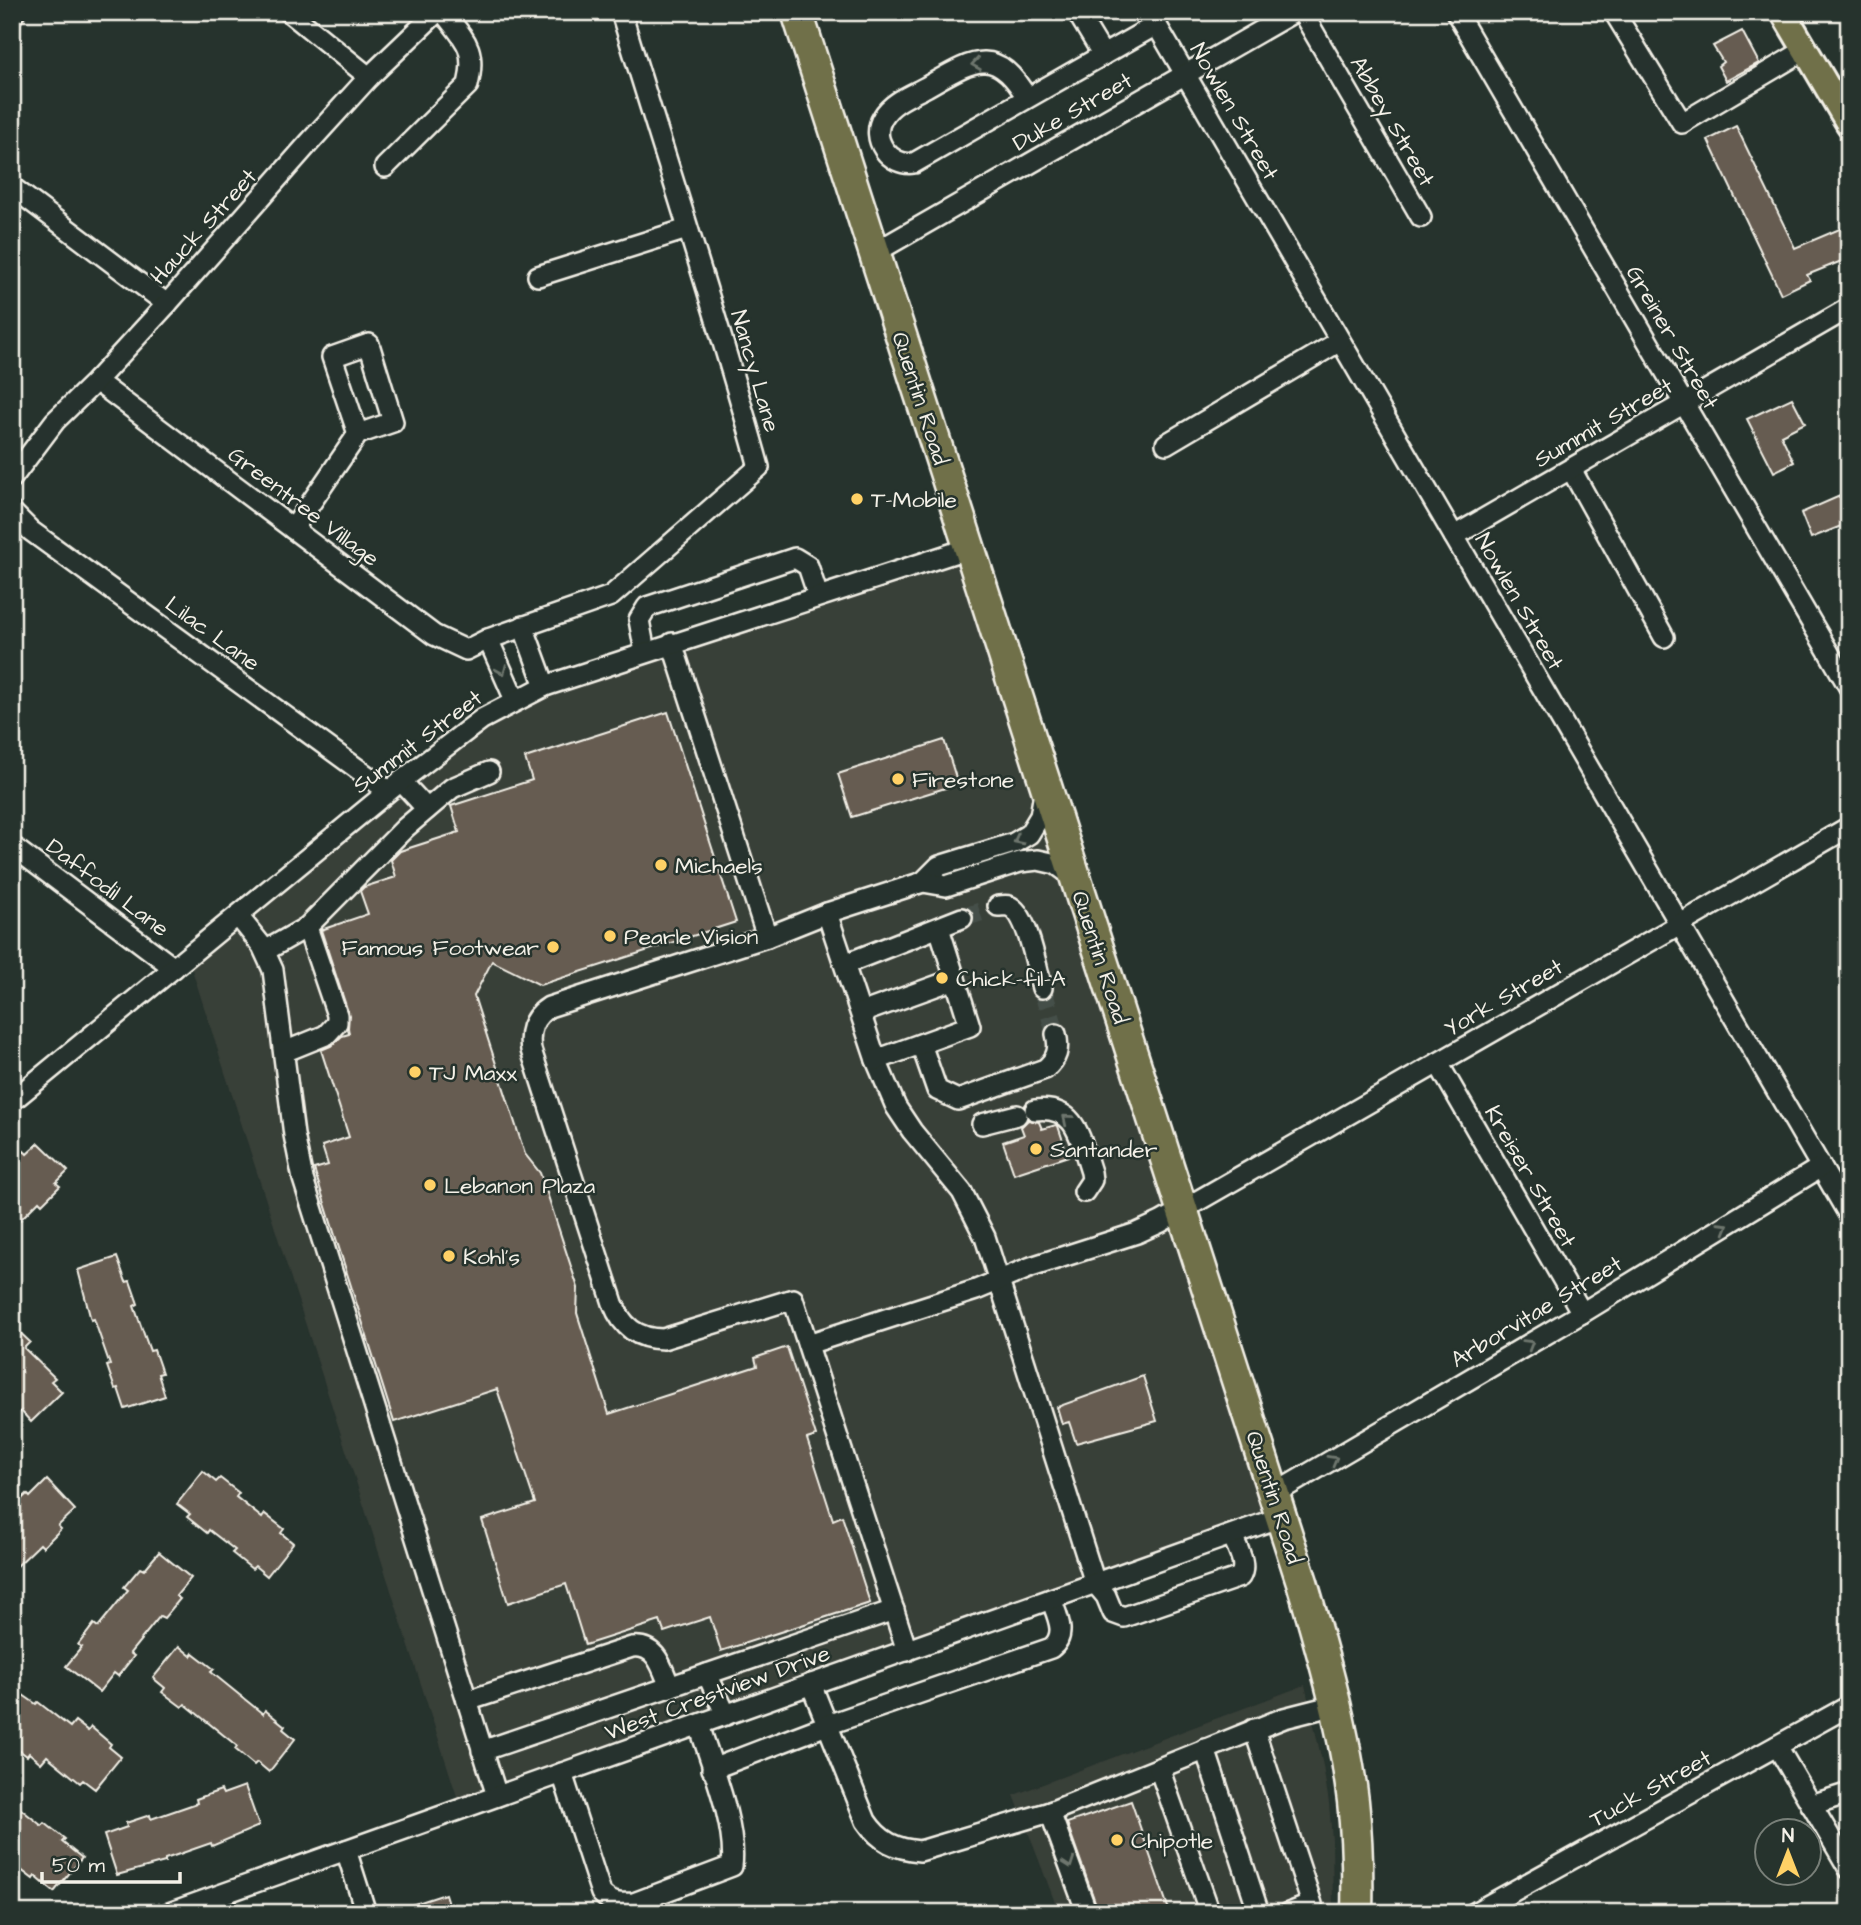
<svg xmlns="http://www.w3.org/2000/svg" width="1861" height="1925" font-family="'Architects Daughter',sans-serif">
	<style>
		.built { fill: #393f38 }
		.building { fill: #665c51; stroke: #f4f1e8; stroke-width: 2 }
		.lines { fill: none; stroke-linecap: round; stroke-linejoin: round }
		.minor-tunnel { stroke: #455049; stroke-width: 19; stroke-dasharray: 19 10; stroke-linecap: butt }
		.minor-casing { stroke: #f4f1e8; stroke-width: 24 }
		.major-casing { stroke: #f4f1e8; stroke-width: 30 }
		.highway-casing { stroke: #f4f1e8; stroke-width: 35 }
		.minor { stroke: #26332d; stroke-width: 19 }
		.major { stroke: #70704a; stroke-width: 24 }
		.highway { stroke: #70704a; stroke-width: 30 }
		.oneway { stroke: #6e766e }
		.poi-dot { fill: #ffd166; stroke: #26332d; stroke-width: 2.5 }
		.labels { text-anchor: middle; stroke-width: 5; stroke-linejoin: round; paint-order: stroke }
		.street-label { font-size: 23px; fill: #f4f1e8; stroke: #26332d }
		.poi-label { font-size: 23px; fill: #f4f1e8; stroke: #26332d; text-anchor: start }
	</style>
	<rect width="100%" height="100%" fill="#26332d"/>
	<filter id="ink" filterUnits="userSpaceOnUse"><feTurbulence type="fractalNoise" baseFrequency=".0143" numOctaves="2"/><feDisplacementMap in="SourceGraphic" scale="14" xChannelSelector="R" yChannelSelector="G"/><feConvolveMatrix kernelMatrix="1 2 1 2 8 2 1 2 1" color-interpolation-filters="sRGB"/></filter>
	<g filter="url(#ink)">
		<g class="built">
			<polygon points="969,548 1281,1517 461,1809 188,957 505,705"/>
			<polygon points="1305,1685 1323,1766 1329,1803 1332,1840 1333,1913 1059,1913 1014,1795"/>
		</g>
		<g class="building">
			<polygon points="1742,31 1759,63 1726,81 1718,66 1723,62 1713,46"/>
			<polygon points="1736,126 1795,248 1849,225 1849,258 1807,275 1810,280 1781,294 1708,140"/>
			<polygon points="1792,398 1805,423 1781,435 1794,462 1774,472 1747,419"/>
			<polygon points="1849,492 1849,523 1811,538 1801,513"/>
			<polygon points="668,712 736,922 540,985 492,961 474,996 525,1154 540,1173 548,1196 578,1288 577,1313 609,1414 757,1366 755,1358 787,1347 816,1436 807,1439 833,1520 842,1516 870,1603 721,1651 710,1617 664,1632 660,1621 585,1645 566,1584 508,1603 482,1520 535,1503 497,1389 394,1422 314,1169 328,1165 322,1146 349,1137 321,1050 331,1046 342,1036 349,1034 348,1028 349,1015 321,930 368,914 360,891 364,887 396,877 391,860 400,851 459,832 451,806 532,780 525,758"/>
			<polygon points="944,740 958,784 852,817 838,774"/>
			<polygon points="1028,1120 1039,1122 1042,1129 1056,1125 1058,1126 1068,1156 1014,1174 1003,1142 1024,1135 1021,1127"/>
			<polygon points="39,1143 68,1171 56,1183 60,1186 42,1204 39,1201 12,1228 12,1164 24,1151 27,1154"/>
			<polygon points="117,1257 126,1282 130,1281 138,1304 134,1306 150,1351 154,1350 162,1373 158,1374 165,1396 125,1409 118,1388 115,1389 107,1366 110,1365 94,1319 91,1320 78,1270"/>
			<polygon points="12,1325 30,1342 24,1348 55,1378 51,1381 62,1392 31,1422 21,1411 12,1420"/>
			<polygon points="1143,1376 1157,1421 1076,1443 1069,1422 1062,1424 1057,1407"/>
			<polygon points="203,1471 216,1482 220,1478 239,1493 236,1497 262,1518 265,1514 284,1529 281,1533 293,1543 267,1576 255,1566 252,1569 232,1553 235,1550 209,1530 207,1533 187,1517 190,1514 177,1504"/>
			<polygon points="47,1480 75,1510 58,1526 61,1529 43,1547 40,1544 12,1571 12,1508 27,1494 30,1497"/>
			<polygon points="159,1552 191,1578 176,1596 180,1599 164,1618 160,1616 130,1653 134,1656 118,1676 114,1673 99,1692 66,1666 82,1647 78,1645 94,1624 98,1627 128,1590 124,1587 140,1568 144,1570"/>
			<polygon points="179,1646 191,1656 193,1653 214,1669 211,1672 263,1714 265,1710 285,1726 283,1729 295,1739 269,1772 257,1762 254,1765 235,1749 237,1746 185,1704 182,1707 162,1692 165,1688 153,1678"/>
			<polygon points="23,1695 36,1704 38,1702 70,1727 75,1721 88,1731 91,1727 111,1744 109,1747 121,1757 95,1789 83,1780 80,1783 47,1756 41,1763 29,1753 27,1756 12,1745 12,1709"/>
			<polygon points="245,1786 259,1826 212,1846 211,1843 165,1859 165,1862 117,1875 104,1835 127,1827 126,1823 150,1815 151,1819 197,1803 196,1799 221,1790 223,1794"/>
			<polygon points="1131,1801 1170,1913 1099,1913 1067,1823"/>
			<polygon points="12,1802 42,1826 45,1823 65,1839 62,1842 82,1858 54,1892 35,1876 33,1879 12,1863"/>
			<polygon points="445,1894 451,1913 396,1913 396,1910"/>
		</g>
		<g class="lines">
			<g class="minor-tunnel">
				<polyline points="962,918 998,906"/>
				<polyline points="1042,988 1056,1034"/>
			</g>
			<g class="minor-casing">
				<g id="minor">
					<polyline points="289,12 369,77"/>
					<polyline points="1077,12 1103,55 1156,25"/>
					<polyline points="1149,12 1849,1215"/>
					<polyline points="1302,12 1421,217"/>
					<polyline points="1456,12 1849,687"/>
					<polyline points="1614,12 1682,123 1805,50"/>
					<polyline points="12,16 15,12"/>
					<path d="M1027 98C995 43 972 61 926 87 911 95 892 102 883 117 869 139 890 167 914 163L1103 55"/>
					<path d="M385 167 468 85C477 48 465 40 443 12"/>
					<polyline points="12,187 167,304"/>
					<polyline points="874,253 1294,12"/>
					<polyline points="538,276 687,229"/>
					<path d="M96 381 434 635 466 650 488 639 611 596 759 467C717 314 667 164 621 12"/>
					<polyline points="1166,444 1340,341"/>
					<polyline points="1571,469 1664,637"/>
					<polyline points="12,478 55,421 96,381 167,304 308,144 369,77 437,12"/>
					<polyline points="12,512 31,531 388,791"/>
					<polyline points="293,529 358,434 393,422 369,344 332,357 358,434"/>
					<polyline points="1454,536 1849,308"/>
					<polyline points="523,626 545,686"/>
					<polyline points="488,639 511,691 518,700"/>
					<polyline points="672,643 767,937"/>
					<polyline points="645,652 639,620 647,607 795,558 808,566 818,596"/>
					<polyline points="401,781 427,809"/>
					<polyline points="12,846 174,968"/>
					<polyline points="923,882 939,866 1014,843 1029,834 1040,816 1044,793"/>
					<path d="M998 906C1002 906 1006 905 1009 906 1028 913 1037 970 1042 988"/>
					<path d="M827 913 876 1060 896 1107 912 1131 962 1192 985 1237 1095 1583 1106 1596 1113 1613 1124 1617 1240 1577C1248 1564 1237 1548 1232 1535"/>
					<polyline points="238,916 262,946 273,970 294,1135 303,1179 497,1796"/>
					<polyline points="265,951 307,927 405,828 452,788 489,772"/>
					<polyline points="845,964 962,918"/>
					<polyline points="861,1013 955,979"/>
					<path d="M921 1044 937 1090 958 1100 1045 1069C1057 1059 1060 1049 1056 1034"/>
					<polyline points="284,1052 326,1035 337,1023 337,1015 307,927"/>
					<polyline points="876,1060 970,1026 939,928"/>
					<polyline points="1438,1063 1582,1313"/>
					<polyline points="12,1101 401,781 482,719 545,686 969,548"/>
					<path d="M1035 1110C1078 1105 1080 1140 1091 1172L1092 1180 1084 1192"/>
					<polyline points="982,1124 1017,1115"/>
					<polyline points="808,1344 976,1290 1031,1267 1137,1233 1161,1222 1849,827"/>
					<polyline points="1274,1494 1582,1313 1821,1167"/>
					<path d="M907 1651 793 1299 663 1339C637 1339 622 1327 613 1303L531 1050C528 1031 533 1017 549 1007L767 937 827 913 923 882 946 886 1020 862 1038 860 1056 864 1075 878"/>
					<polyline points="707,1674 726,1715"/>
					<path d="M811 1684 866 1821C880 1842 896 1849 920 1851L1050 1812 1284 1718 1335 1705"/>
					<path d="M467 1701 632 1647C657 1644 662 1668 670 1687"/>
					<polyline points="1254,1729 1312,1904 1289,1913"/>
					<polyline points="1777,1746 1849,1869"/>
					<polyline points="1205,1749 1259,1913"/>
					<polyline points="482,1751 894,1610"/>
					<polyline points="1159,1768 1210,1913"/>
					<path d="M712 1769 827 1725 1051 1648C1068 1635 1057 1616 1051 1599"/>
					<path d="M562 1773 601 1893C611 1904 620 1904 634 1903L732 1866C737 1826 711 1764 699 1725"/>
					<polyline points="1811,1805 1849,1793"/>
					<polyline points="1050,1812 1087,1913"/>
					<polyline points="346,1850 366,1913"/>
					<polyline points="169,1913 1281,1517"/>
					<polyline points="1474,1913 1849,1706"/>
				</g>
			</g>
			<g class="major-casing">
				<polyline id="major" points="1783,12 1849,124"/>
			</g>
			<g class="highway-casing">
				<path id="highway" d="M797 12 1302 1582C1323 1654 1344 1726 1353 1801 1357 1838 1358 1875 1357 1913"/>
			</g>
			<use href="#minor" class="minor"/>
			<use href="#major" class="major"/>
			<use href="#highway" class="highway"/>
		</g>
		<defs><path id="oneway-chevron" d="M-2-3.5L2.5 0L-2 3.5" fill="none" stroke-width="1.6" stroke-linecap="round" stroke-linejoin="round" transform="scale(1.75)"/></defs>
		<g class="oneway">
			<use href="#oneway-chevron" transform="translate(976 64) rotate(172)"/>
			<use href="#oneway-chevron" transform="translate(502 670) rotate(67)"/>
			<use href="#oneway-chevron" transform="translate(1018 840) rotate(153)"/>
			<use href="#oneway-chevron" transform="translate(1067 1119) rotate(-140)"/>
			<use href="#oneway-chevron" transform="translate(1724 1227) rotate(-31)"/>
			<use href="#oneway-chevron" transform="translate(1529 1344) rotate(-31)"/>
			<use href="#oneway-chevron" transform="translate(1333 1460) rotate(-30)"/>
			<use href="#oneway-chevron" transform="translate(1069 1863) rotate(70)"/>
		</g>
	</g>
	<g class="poi-dot">
		<circle cx="857" cy="499" r="7"/>
		<circle cx="898" cy="779" r="7"/>
		<circle cx="661" cy="865" r="7"/>
		<circle cx="610" cy="936" r="7"/>
		<circle cx="553" cy="947" r="7"/>
		<circle cx="942" cy="978" r="7"/>
		<circle cx="415" cy="1072" r="7"/>
		<circle cx="1036" cy="1149" r="7"/>
		<circle cx="430" cy="1185" r="7"/>
		<circle cx="449" cy="1256" r="7"/>
		<circle cx="1117" cy="1840" r="7"/>
	</g>
	<g class="labels">
		<g class="street-label">
			<text transform="translate(1072 111) rotate(-30)" y="8">Duke Street</text>
			<text transform="translate(1235 111) rotate(60)" y="8">Nowlen Street</text>
			<text transform="translate(1393 121) rotate(60)" y="8">Abbey Street</text>
			<text transform="translate(203 226) rotate(-48)" y="8">Hauck Street</text>
			<text transform="translate(1673 337) rotate(60)" y="8">Greiner Street</text>
			<text transform="translate(756 371) rotate(74)" y="8">Nancy Lane</text>
			<text transform="translate(921 398) rotate(72)" y="8">Quentin Road</text>
			<text transform="translate(1603 422) rotate(-30)" y="8">Summit Street</text>
			<text transform="translate(304 506) rotate(37)" y="8">Greentree Village</text>
			<text transform="translate(1520 601) rotate(60)" y="8">Nowlen Street</text>
			<text transform="translate(213 633) rotate(36)" y="8">Lilac Lane</text>
			<text transform="translate(417 741) rotate(-37)" y="8">Summit Street</text>
			<text transform="translate(108 887) rotate(37)" y="8">Daffodil Lane</text>
			<text transform="translate(1101 957) rotate(72)" y="8">Quentin Road</text>
			<text transform="translate(1503 997) rotate(-30)" y="8">York Street</text>
			<text transform="translate(1531 1176) rotate(60)" y="8">Kreiser Street</text>
			<text transform="translate(1536 1311) rotate(-31)" y="8">Arborvitae Street</text>
			<text transform="translate(1275 1497) rotate(72)" y="8">Quentin Road</text>
			<text transform="translate(717 1692) rotate(-20)" y="8">West Crestview Drive</text>
			<text transform="translate(1650 1788) rotate(-29)" y="8">Tuck Street</text>
		</g>
		<g class="poi-label">
			<text x="871" y="507">T-Mobile</text>
			<text x="912" y="787">Firestone</text>
			<text x="675" y="873">Michaels</text>
			<text x="624" y="944">Pearle Vision</text>
			<text x="539" y="955" text-anchor="end">Famous Footwear</text>
			<text x="956" y="986">Chick-fil-A</text>
			<text x="429" y="1080">TJ Maxx</text>
			<text x="1050" y="1157">Santander</text>
			<text x="444" y="1193">Lebanon Plaza</text>
			<text x="463" y="1264">Kohl's</text>
			<text x="1131" y="1848">Chipotle</text>
		</g>
	</g>
	<rect width="1861" height="1925" fill="none" stroke="#26332d" stroke-width="42"/>
	<rect x="21" y="21" width="1819" height="1883" fill="none" stroke="#f4f1e8" stroke-width="2.5" filter="url(#ink)"/>
	<g transform="translate(1788 1852)"><circle r="33" fill="#26332d" stroke="#787f78" stroke-width="2"/>
	<path d="M0-5L12 26L0 18L-12 26Z" fill="#ffd166"/>
	<text y="-10" font-size="19" font-weight="bold" text-anchor="middle" fill="#f4f1e8">N</text>
	</g>
	<path d="M42 1872v10h138v-10" fill="none" stroke="#f4f1e8" stroke-width="3.5"/>
	<text x="52" y="1872" font-size="21" fill="#f4f1e8" stroke="#26332d" stroke-width="5" paint-order="stroke">50 m</text>
</svg>
